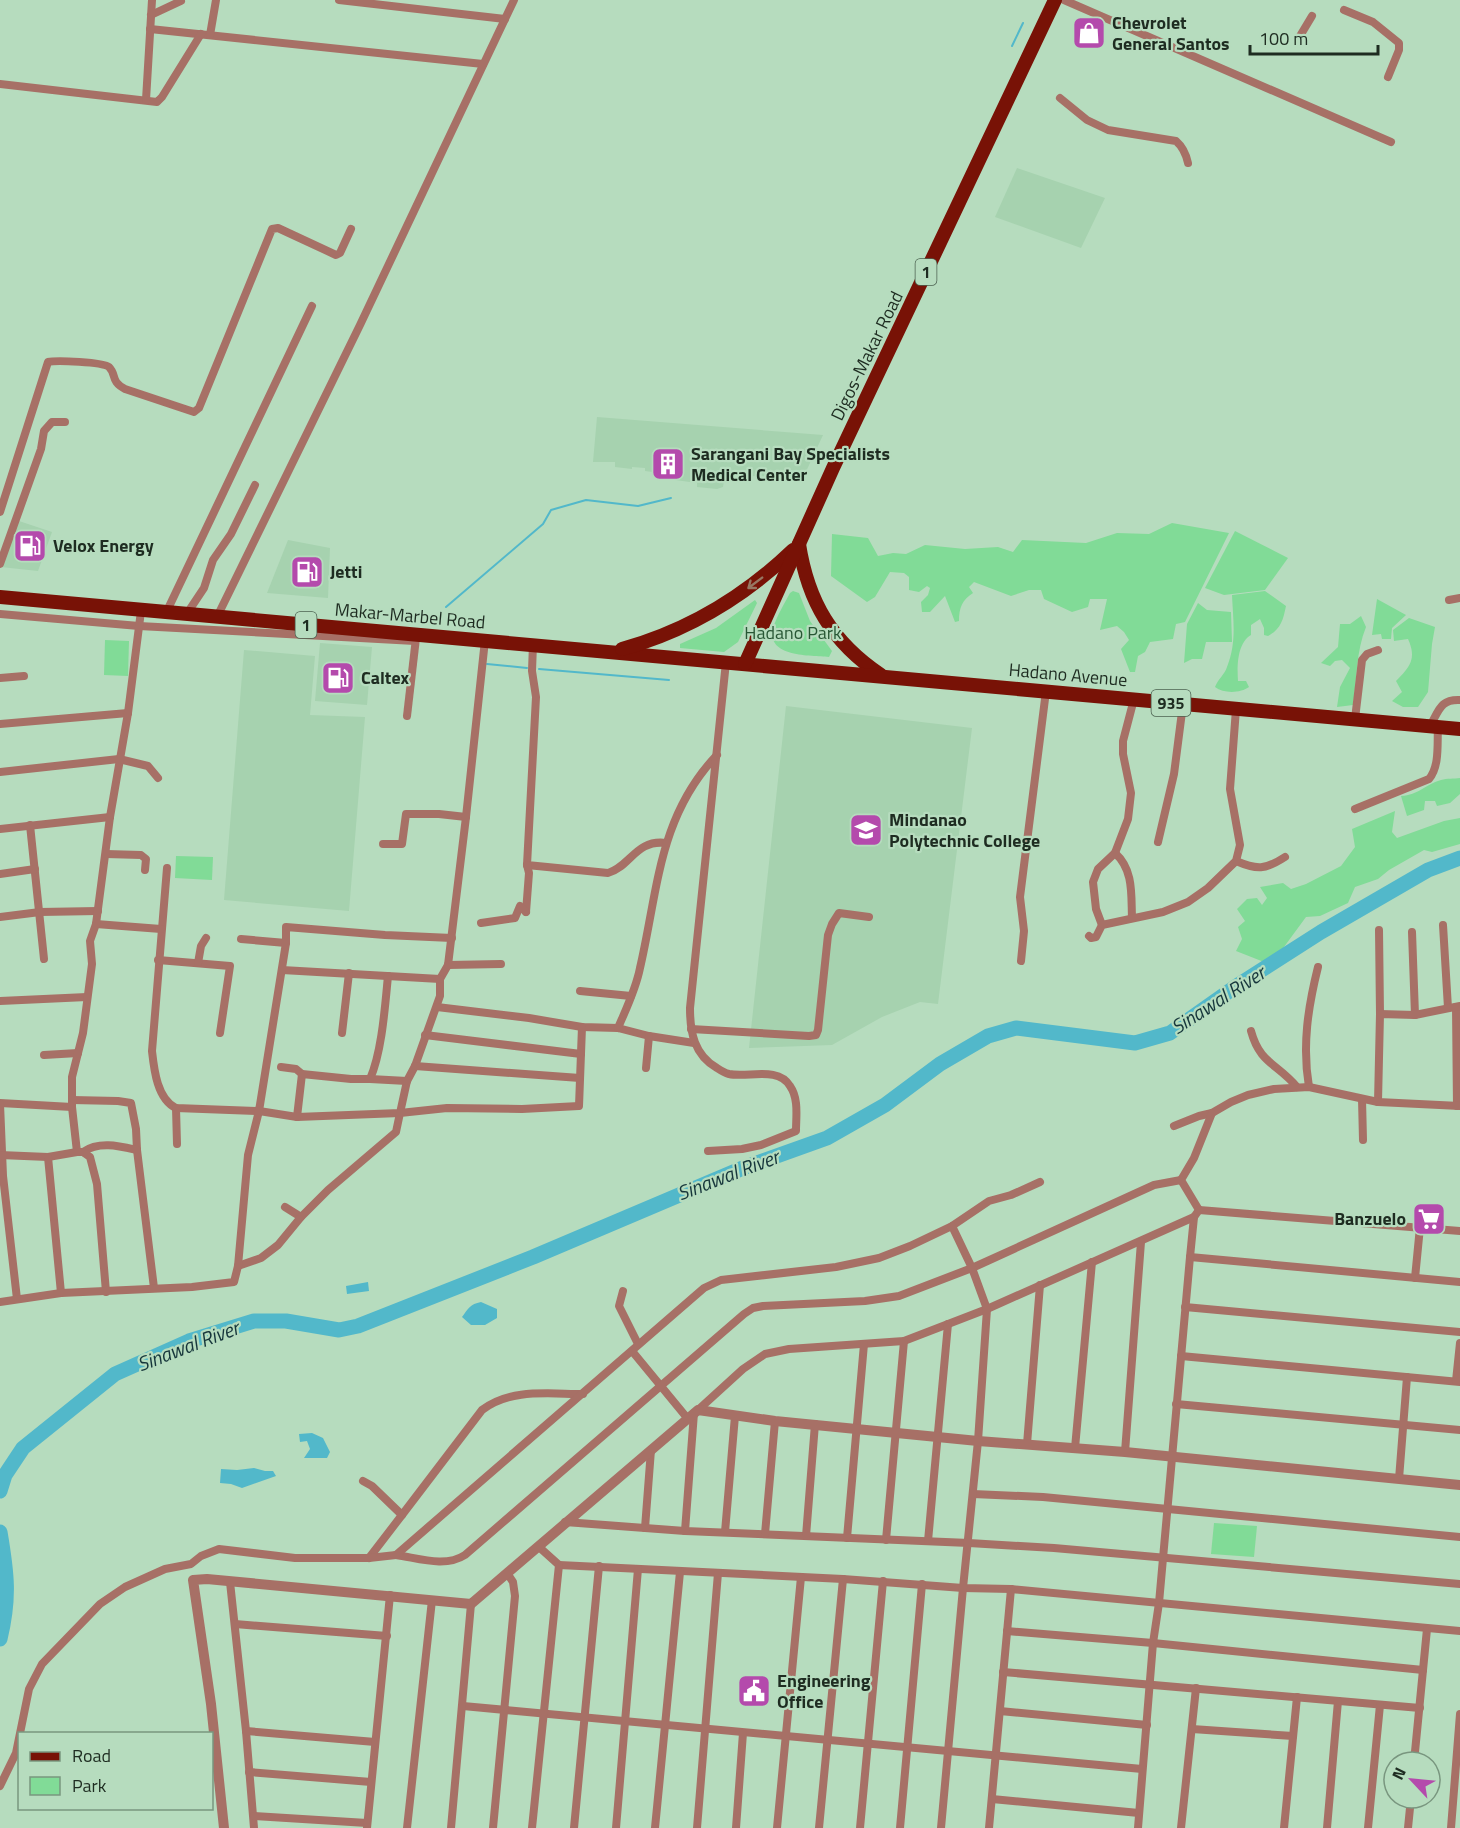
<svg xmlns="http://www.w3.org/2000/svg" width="1460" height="1828" font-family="'Titillium Web',sans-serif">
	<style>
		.built { fill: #a6d2af }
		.green { fill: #81db97 }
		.water { fill: #52b8ca }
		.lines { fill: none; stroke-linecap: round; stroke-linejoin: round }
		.stream { stroke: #52b8ca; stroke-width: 2 }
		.river { stroke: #52b8ca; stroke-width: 15 }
		.minor { stroke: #a77066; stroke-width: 8 }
		.tertiary { stroke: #a77066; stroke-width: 10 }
		.primary { stroke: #781206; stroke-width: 14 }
		.oneway { stroke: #977762 }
		.labels { text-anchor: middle; stroke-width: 4.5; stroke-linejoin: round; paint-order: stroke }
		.shield { fill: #b6dcbe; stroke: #4c6150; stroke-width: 1.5 }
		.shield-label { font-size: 16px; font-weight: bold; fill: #1e2c21 }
		.poi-label { font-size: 18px; font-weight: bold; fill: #1e2c21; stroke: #b6dcbe; text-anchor: start }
		.street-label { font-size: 18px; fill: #1e2c21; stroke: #b6dcbe }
		.park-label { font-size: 18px; fill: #285735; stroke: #b6dcbe }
		.water-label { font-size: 20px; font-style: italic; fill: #16363b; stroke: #b6dcbe }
	</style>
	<rect width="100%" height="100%" fill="#b6dcbe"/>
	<g class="built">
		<polygon points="1017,168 1105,198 1081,248 995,217"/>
		<polygon points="597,417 823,435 803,478 725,475 723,487 717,489 697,487 697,483 668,479 668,474 645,471 645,468 632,467 632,469 615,467 615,462 593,462"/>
		<polygon points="16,520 52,532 38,571 1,567"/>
		<polygon points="288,540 330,548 328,598 267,593"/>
		<polygon points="320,643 372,647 367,705 315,701"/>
		<polygon points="244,650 315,656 310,715 365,717 349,911 224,900"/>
		<polygon points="786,706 972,728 938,1004 920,1002 882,1017 832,1045 749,1048"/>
	</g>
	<g class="green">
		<path d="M1172 523 1229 533 1185 622 1176 624 1173 639 1150 642 1145 652 1138 656 1135 672H1130L1121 649 1129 640 1124 632 1117 626 1100 630 1107 599H1090L1088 607 1072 612 1044 599 1041 590H1029L1011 596 974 582 969 587 973 593C962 600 959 608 959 621L955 622 945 596 930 612H922L921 602 928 595 930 588 927 586 919 592 909 590V577L904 573 890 572 875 597 867 602 831 576 832 534 868 538 878 556 893 553 906 554 925 545 965 549 998 547 1013 552 1022 540 1086 543 1117 533 1149 534Z"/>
		<polygon points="1235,531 1288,558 1265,590 1224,595 1205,588"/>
		<path d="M793 591 799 593 810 621 832 651 829 657C811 655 766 658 773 628 777 616 784 604 790 593Z"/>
		<path d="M1265 591 1286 606C1283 620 1281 629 1268 636L1264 635V628L1260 619 1251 625V635C1237 643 1237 667 1238 681H1246L1249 687C1241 693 1224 694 1215 687 1218 679 1225 674 1227 667 1237 642 1233 620 1232 595Z"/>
		<polygon points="1377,599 1406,615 1392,628 1391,639 1382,639 1381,634 1372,635"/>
		<polygon points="755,600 757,603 738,642 724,652 680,648 680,644 716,628"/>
		<polygon points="1198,603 1207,610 1231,612 1232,642 1206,642 1202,659 1192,659 1184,663 1187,624"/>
		<path d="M1361 616 1366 627C1356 651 1357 679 1353 705L1337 707 1340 687 1350 668 1342 660 1335 661 1330 666 1321 663 1338 647 1340 624H1350Z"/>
		<path d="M1409 618 1435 627 1432 644 1428 692 1418 707H1403L1392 701 1402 692 1396 681C1410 667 1417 659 1408 639L1394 641 1393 630Z"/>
		<polygon points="105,640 129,641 128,676 104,675"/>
		<path d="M1460 778V794L1450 803 1437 806 1435 801H1425L1424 810 1407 816 1401 796C1419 795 1424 785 1441 780 1447 778 1454 779 1460 778Z"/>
		<polygon points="1395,811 1392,832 1397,838 1444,821 1460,818 1460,844 1432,852 1424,850 1389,870 1378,879 1355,887 1348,903 1320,916 1306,917 1281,951 1264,962 1236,951 1242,939 1238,927 1245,921 1237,909 1247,899 1257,898 1262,905 1267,898 1260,887 1283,883 1291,889 1306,884 1341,866 1355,847 1352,829"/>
		<polygon points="176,856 213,857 212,880 175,878"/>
		<polygon points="1214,1523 1257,1526 1254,1557 1211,1554"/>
	</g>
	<g class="water">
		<polygon points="368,1282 369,1291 347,1294 346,1286"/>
		<path d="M481 1302 497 1309V1318L485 1325H471L462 1317C468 1309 470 1304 481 1302Z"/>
		<polygon points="312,1433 323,1438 330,1452 327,1458 304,1458 310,1449 307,1441 300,1442 299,1434"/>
		<polygon points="254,1468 265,1471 273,1471 276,1476 242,1488 231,1484 220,1483 221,1469 237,1470"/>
	</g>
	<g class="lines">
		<g class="stream">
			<polyline points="1012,46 1023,23"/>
			<polyline points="446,607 543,524 551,510 586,500 638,506 671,498"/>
			<polyline points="487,664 527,668"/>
			<polyline points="539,669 669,680"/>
		</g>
		<g class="river">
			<polyline points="0,1491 5,1475 23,1448 115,1374 189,1341 254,1321 286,1321 339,1330 358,1326 533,1257 743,1168 827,1138 885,1105 940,1064 988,1036 1016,1028 1135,1043 1170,1033 1235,987 1321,932 1428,870 1460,858"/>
			<path d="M0 1532C7 1573 10 1598 0 1639"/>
		</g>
		<g class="minor">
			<polyline points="339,0 505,19"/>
			<polyline points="1064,0 1391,142"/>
			<polyline points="1344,10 1373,22 1399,43 1399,50 1388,77"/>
			<polyline points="151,15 181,1"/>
			<polyline points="150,29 483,64"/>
			<polyline points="210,35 216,0"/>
			<polyline points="1300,36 1312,16"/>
			<polyline points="0,84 157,102 162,97 201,34"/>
			<path d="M1060 98 1087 120 1108 130 1176 141C1183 147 1186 154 1188 163"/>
			<polyline points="146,100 152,0"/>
			<path d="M0 512 48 362C56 360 103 362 109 367 117 375 110 381 125 389L194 412 199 408 272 229 278 228 336 255 340 253 351 229"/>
			<polyline points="0,564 41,449 44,431 52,422 65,422"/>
			<polyline points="1449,600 1460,598"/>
			<polyline points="166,613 312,306"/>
			<polyline points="0,614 139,626 415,641"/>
			<polyline points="183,614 188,612 204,588 213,560 231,534 255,485"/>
			<polyline points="217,617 360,325 514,0"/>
			<path d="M533 644 532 671 536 697 527 865 608 873C630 867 636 839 666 843"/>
			<polyline points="0,678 24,676"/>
			<polyline points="407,716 416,638"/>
			<polyline points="1355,719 1362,660 1367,654 1378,650"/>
			<polyline points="0,724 128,713"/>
			<path d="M1430 726C1439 711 1440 699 1460 700"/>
			<polyline points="0,772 119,759 148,766 158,778"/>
			<path d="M1355 809 1429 779C1440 766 1437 743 1438 727"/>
			<polyline points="30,825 44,959"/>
			<polyline points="0,829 110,817"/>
			<polyline points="1158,842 1174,774 1183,704"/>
			<polyline points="383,844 402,844 406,814 439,814 466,817"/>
			<path d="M1115 853C1134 870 1131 895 1132 918"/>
			<polyline points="106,854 141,855 146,859 145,870"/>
			<path d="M1236 861C1257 870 1265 870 1285 857"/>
			<path d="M167 868 152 1051C154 1069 157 1099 176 1108L259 1111 297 1117 400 1113 407 1081 415 1066 440 996V979L448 965 466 817 485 640"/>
			<polyline points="0,874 35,869"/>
			<polyline points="526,912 529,873 527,865"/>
			<polyline points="0,917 40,912 98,911"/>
			<polyline points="481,923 515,918 520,906 526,912"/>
			<polyline points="96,924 161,929"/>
			<polyline points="1102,925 1096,909 1093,882 1098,869 1115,853 1128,819 1131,793 1123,754 1123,741 1134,699"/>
			<polyline points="1443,925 1448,1008"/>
			<polyline points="1379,930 1380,1014"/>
			<polyline points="1412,932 1415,1015"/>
			<polyline points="1089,936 1091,938 1096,937 1102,925 1163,912 1188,902 1208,888 1236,861 1240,845 1230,789 1236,709"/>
			<polyline points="241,939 286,943"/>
			<polyline points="158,960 230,966 220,1033"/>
			<polyline points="1021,961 1024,931 1020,897 1046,691"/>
			<polyline points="198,963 201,946 206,938"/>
			<polyline points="448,965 501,964"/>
			<polyline points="282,970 440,979"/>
			<polyline points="580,991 631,996"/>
			<polyline points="0,1001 87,997"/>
			<polyline points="437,1007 529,1018 582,1027 618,1028 649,1036 694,1043"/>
			<polyline points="1456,1007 1457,1106"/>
			<path d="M618 1028C626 1009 636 989 640 968 658 891 658 817 717 755"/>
			<polyline points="691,1029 809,1036 816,1035 818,1030 828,935 832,924 839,913 869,917"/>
			<path d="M1251 1031C1260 1064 1277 1063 1297 1087"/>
			<polyline points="342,1033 349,973"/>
			<polyline points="425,1035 581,1054"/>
			<polyline points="44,1055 78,1053"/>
			<polyline points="415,1066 580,1078"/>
			<polyline points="281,1067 296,1069 302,1074"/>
			<polyline points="646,1068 649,1036"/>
			<polyline points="370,1079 407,1081"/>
			<path d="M1309 1087C1302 1046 1308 1007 1318 967"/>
			<polyline points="1362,1099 1363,1140"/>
			<polyline points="72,1100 118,1101 131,1103 136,1129 137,1150 154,1288"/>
			<polyline points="1378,1102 1380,1014 1415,1015 1460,1006"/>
			<polyline points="0,1103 72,1107"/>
			<polyline points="0,1104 3,1176 17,1299"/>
			<polyline points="176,1108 177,1144"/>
			<path d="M297 1117 302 1074 351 1079H370C382 1052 385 1006 388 976"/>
			<polyline points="1174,1126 1199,1116 1212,1113"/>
			<path d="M708 1151 742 1149 761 1145 796 1131C796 1116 799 1099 790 1086 778 1066 748 1078 729 1074 725 1073 720 1070 717 1068 694 1055 690 1032 690 1008L726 662"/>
			<polyline points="77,1152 72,1107 72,1077 83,1033 92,964 90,941 96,924 110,817 128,713 141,611"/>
			<path d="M83 1152C99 1141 119 1146 137 1150"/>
			<polyline points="0,1155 48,1157 77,1152 83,1152 90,1157 97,1184 106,1292"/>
			<polyline points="48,1157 61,1293"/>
			<polyline points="285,1207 301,1217"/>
			<polyline points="1199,1210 1181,1180 1194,1158 1212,1113 1231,1102 1248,1095 1274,1089 1309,1087 1378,1102 1460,1106"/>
			<polyline points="1199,1210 1460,1231"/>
			<polyline points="1190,1257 1460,1282"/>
			<polyline points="238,1266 261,1258 278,1245 301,1217 328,1190 396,1132 400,1113 447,1108 522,1109 579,1106 582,1027"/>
			<polyline points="1415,1278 1420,1227"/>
			<polyline points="623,1291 619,1306 638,1344"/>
			<polyline points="0,1302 61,1293 192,1287 234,1282 238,1266 248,1155 259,1111 286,943 286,927 385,935 452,938"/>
			<polyline points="1185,1307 1460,1332"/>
			<polyline points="632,1351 688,1419"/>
			<polyline points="1181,1356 1460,1382"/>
			<polyline points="1456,1381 1460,1343"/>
			<polyline points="1176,1404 1460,1430"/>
			<polyline points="698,1410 743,1369 765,1354 789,1349 904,1341 987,1309 1194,1217"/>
			<polyline points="1027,1444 1040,1285"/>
			<polyline points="1075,1448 1092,1262"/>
			<polyline points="1125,1452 1141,1242"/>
			<polyline points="1399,1479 1407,1377"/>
			<polyline points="363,1481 372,1486 402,1515 369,1558"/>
			<polyline points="973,1494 1043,1497 1460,1537"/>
			<path d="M402 1515 482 1410C510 1388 549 1394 583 1394"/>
			<polyline points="565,1522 685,1531 969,1543 1054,1548 1460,1584"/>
			<polyline points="645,1528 651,1450"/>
			<polyline points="685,1531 694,1413"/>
			<polyline points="725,1532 735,1416"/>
			<polyline points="765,1534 775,1421"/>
			<polyline points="806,1536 815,1424"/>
			<polyline points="847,1538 864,1344"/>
			<polyline points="886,1540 904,1341"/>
			<polyline points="928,1541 948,1324"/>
			<path d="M396 1555C418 1558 445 1568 465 1555L744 1314 753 1308 763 1306 865 1301 899 1296 972 1268 1154 1185 1181 1180"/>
			<polyline points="559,1565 843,1579 963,1588 1011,1589 1460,1631"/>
			<polyline points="230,1582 246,1731 254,1828"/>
			<polyline points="235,1624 387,1636"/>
			<polyline points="1007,1631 1153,1643 1423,1670"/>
			<polyline points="1003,1672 1420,1708"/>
			<polyline points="463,1706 1142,1769"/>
			<polyline points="1000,1711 1147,1725"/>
			<polyline points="1192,1729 1293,1736"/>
			<polyline points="246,1731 375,1742"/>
			<polyline points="1414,1762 1427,1629"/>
			<polyline points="249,1772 371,1782"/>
			<polyline points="0,1786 16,1753 29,1689 42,1664 100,1604 125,1587 165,1569 191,1564 201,1556 219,1549 295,1558 369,1558 396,1555 704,1288 721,1280 836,1267 879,1258 910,1246 952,1226 989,1201 1011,1195 1040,1182"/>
			<polyline points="992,1799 1139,1813"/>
			<polyline points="254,1816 367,1823"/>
			<polyline points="367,1828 390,1595"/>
			<polyline points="407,1828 432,1600"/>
			<polyline points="451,1828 471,1604"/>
			<polyline points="493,1828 515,1596 513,1582 507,1573"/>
			<polyline points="532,1828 559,1565 539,1547"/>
			<polyline points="574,1828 599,1566"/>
			<polyline points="616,1828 638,1569"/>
			<polyline points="655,1828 680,1572"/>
			<polyline points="697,1828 718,1573"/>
			<polyline points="736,1828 743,1733"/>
			<polyline points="777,1828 801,1577"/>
			<polyline points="819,1828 843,1579"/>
			<polyline points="860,1828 883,1581"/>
			<polyline points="900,1828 922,1584"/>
			<polyline points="941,1828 963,1588 978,1441 987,1309 972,1268 952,1226"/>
			<polyline points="989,1828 1011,1589"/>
			<polyline points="1138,1828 1153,1643 1159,1603 1190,1257 1194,1217 1199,1210"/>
			<polyline points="1181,1828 1196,1688"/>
			<polyline points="1284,1828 1297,1697"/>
			<polyline points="1327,1828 1338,1701"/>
			<polyline points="1368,1828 1380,1705"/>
			<polyline points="1408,1828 1411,1798"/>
			<polyline points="1451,1828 1460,1714"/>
		</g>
		<polyline class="tertiary" points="224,1828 211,1704 193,1580 207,1579 471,1604 698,1410 775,1421 978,1441 1125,1452 1460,1485"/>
		<g class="primary">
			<path d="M799 544C808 602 832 642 881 675"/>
			<polyline points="0,597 1460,729"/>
			<path d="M622 649C687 631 744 597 793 550"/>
			<polyline points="745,664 833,468 1055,0"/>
		</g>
	</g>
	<defs><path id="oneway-shaft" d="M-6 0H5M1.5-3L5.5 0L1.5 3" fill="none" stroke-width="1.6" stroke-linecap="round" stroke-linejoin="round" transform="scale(1.5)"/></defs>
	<use class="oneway" href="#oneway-shaft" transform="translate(755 583) rotate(143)"/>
	<defs>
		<g id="shop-square" transform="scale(1.725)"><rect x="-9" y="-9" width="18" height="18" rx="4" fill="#b44aac" stroke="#b6dcbe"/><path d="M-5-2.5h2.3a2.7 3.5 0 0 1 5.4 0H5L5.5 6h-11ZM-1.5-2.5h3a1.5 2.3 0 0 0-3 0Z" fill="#fff"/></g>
		<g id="building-square" transform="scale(1.725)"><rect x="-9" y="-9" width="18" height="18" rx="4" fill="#b44aac" stroke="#b6dcbe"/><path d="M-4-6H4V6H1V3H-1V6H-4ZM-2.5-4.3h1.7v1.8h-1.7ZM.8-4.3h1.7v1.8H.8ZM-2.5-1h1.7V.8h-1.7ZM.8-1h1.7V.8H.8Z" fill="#fff"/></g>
		<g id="fuel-square" transform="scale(1.725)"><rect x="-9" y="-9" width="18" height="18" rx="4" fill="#b44aac" stroke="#b6dcbe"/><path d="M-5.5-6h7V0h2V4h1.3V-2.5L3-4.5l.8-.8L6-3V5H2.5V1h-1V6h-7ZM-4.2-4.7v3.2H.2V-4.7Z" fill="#fff"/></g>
		<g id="university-square" transform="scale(1.725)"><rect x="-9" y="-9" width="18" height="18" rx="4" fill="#b44aac" stroke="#b6dcbe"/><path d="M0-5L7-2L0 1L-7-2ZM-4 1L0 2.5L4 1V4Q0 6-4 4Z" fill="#fff"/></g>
		<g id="supermarket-square" transform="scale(1.725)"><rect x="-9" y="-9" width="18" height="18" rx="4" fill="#b44aac" stroke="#b6dcbe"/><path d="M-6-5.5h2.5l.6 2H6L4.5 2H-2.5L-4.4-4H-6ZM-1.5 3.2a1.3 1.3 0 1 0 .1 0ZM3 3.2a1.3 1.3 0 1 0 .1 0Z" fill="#fff"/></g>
		<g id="civic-square" transform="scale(1.725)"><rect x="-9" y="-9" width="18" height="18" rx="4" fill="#b44aac" stroke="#b6dcbe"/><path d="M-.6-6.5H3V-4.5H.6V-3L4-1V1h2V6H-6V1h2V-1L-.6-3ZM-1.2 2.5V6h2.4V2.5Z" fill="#fff"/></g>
	</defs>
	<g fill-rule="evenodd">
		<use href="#shop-square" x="1089" y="33"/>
		<use href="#building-square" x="668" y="464"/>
		<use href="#fuel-square" x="30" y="546"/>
		<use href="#fuel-square" x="307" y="572"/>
		<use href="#fuel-square" x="338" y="678"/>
		<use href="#university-square" x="866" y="830"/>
		<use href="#supermarket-square" x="1429" y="1219"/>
		<use href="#civic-square" x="754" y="1691"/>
	</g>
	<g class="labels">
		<g class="shield">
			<rect x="915.5" y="259" width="21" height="26" rx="4.5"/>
			<rect x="295.5" y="612" width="21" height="26" rx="4.5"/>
			<rect x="1151.5" y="690" width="39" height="26" rx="4.5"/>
		</g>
		<g class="shield-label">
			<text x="926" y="278">1</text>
			<text x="306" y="631">1</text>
			<text x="1171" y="709">935</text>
		</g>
		<g class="poi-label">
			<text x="1112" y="29">Chevrolet<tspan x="1112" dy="21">General Santos</tspan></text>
			<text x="691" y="460">Sarangani Bay Specialists<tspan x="691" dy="21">Medical Center</tspan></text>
			<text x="53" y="552">Velox Energy</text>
			<text x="330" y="578">Jetti</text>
			<text x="361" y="684">Caltex</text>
			<text x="889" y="826">Mindanao<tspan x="889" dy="21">Polytechnic College</tspan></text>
			<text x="1406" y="1225" text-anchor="end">Banzuelo</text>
			<text x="777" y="1687">Engineering<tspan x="777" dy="21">Office</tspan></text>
		</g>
		<g class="street-label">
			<text transform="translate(867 356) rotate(-64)" y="6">Digos-Makar Road</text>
			<text transform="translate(410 616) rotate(5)" y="6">Makar-Marbel Road</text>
			<text transform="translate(1068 675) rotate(5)" y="6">Hadano Avenue</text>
		</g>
		<g class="park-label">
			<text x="793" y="639">Hadano Park</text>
		</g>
		<g class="water-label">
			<text transform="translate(1218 1000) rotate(-33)" y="7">Sinawal River</text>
			<text transform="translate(728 1175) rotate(-21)" y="7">Sinawal River</text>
			<text transform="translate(188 1346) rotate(-21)" y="7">Sinawal River</text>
		</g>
	</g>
	<rect x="18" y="1732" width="195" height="78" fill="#b6dcbe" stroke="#79967f" stroke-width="1.5"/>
	<rect x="30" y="1752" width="30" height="9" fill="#781206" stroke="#79967f" stroke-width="1.5"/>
	<text x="72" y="1762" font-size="18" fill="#1e2c21">Road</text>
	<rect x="30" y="1777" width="30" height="18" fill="#81db97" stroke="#79967f" stroke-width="1.5"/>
	<text x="72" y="1792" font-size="18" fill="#1e2c21">Park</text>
	<g transform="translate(1412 1780) rotate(296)"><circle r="28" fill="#b6dcbe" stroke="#79967f" stroke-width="1.5"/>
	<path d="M0-4.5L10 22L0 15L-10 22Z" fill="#b44aac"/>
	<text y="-9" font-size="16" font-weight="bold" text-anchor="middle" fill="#1e2c21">N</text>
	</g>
	<path d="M1250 45v9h128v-9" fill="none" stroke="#1e2c21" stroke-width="3"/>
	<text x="1259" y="45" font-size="18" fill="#1e2c21" stroke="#b6dcbe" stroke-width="4.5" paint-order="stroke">100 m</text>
</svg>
